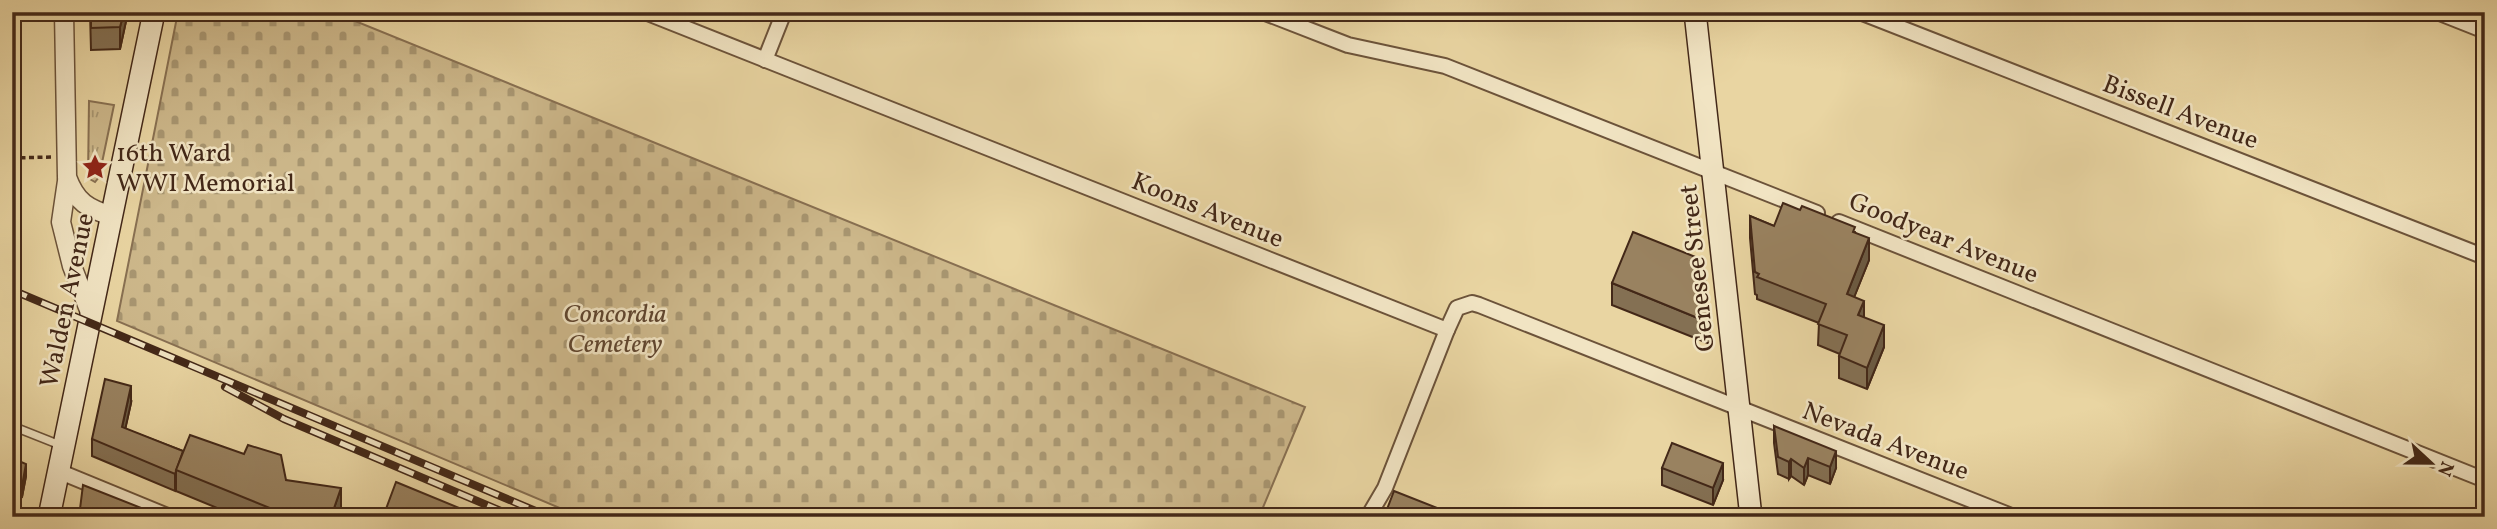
<svg xmlns="http://www.w3.org/2000/svg" width="2497" height="529" font-family="Vollkorn,serif">
	<style>
		.cemetery { fill: url(#cemetery-stones); stroke: #887052; stroke-width: 2 }
		.park { fill: url(#park-tufts); stroke: #887052; stroke-width: 2 }
		.lines { fill: none; stroke-linecap: round; stroke-linejoin: round }
		.service-casing { stroke: #6c533a; stroke-width: 10 }
		.minor-casing { stroke: #6c533a; stroke-width: 18 }
		.tertiary-casing { stroke: #6c533a; stroke-width: 21 }
		.secondary-casing { stroke: #432818; stroke-width: 24 }
		.path { stroke: #432818; stroke-width: 3.5; stroke-dasharray: 5 3.5; stroke-linecap: butt }
		.service { stroke: #f1e4c3; stroke-width: 7 }
		.minor { stroke: #f1e4c3; stroke-width: 14 }
		.tertiary { stroke: #f1e4c3; stroke-width: 18 }
		.secondary { stroke: #f1e4c3; stroke-width: 21 }
		.rail-casing { stroke: #432818; stroke-width: 8 }
		.rail { stroke: #f1e4c3; stroke-width: 5; stroke-dasharray: 16; stroke-linecap: butt }
		.wall { fill: #847053; stroke: #432818; stroke-width: 2 }
		.shaded-wall { fill: #6b5b43; stroke: #432818; stroke-width: 2 }
		.building { fill: #998260; stroke: #432818; stroke-width: 2 }
		.labels { text-anchor: middle; stroke-width: 5; stroke-linejoin: round; paint-order: stroke }
		.street-label { font-size: 26px; fill: #432818; stroke: #f1e4c3 }
		.poi-label { font-size: 26px; fill: #432818; stroke: #f1e4c3; text-anchor: start }
		.park-label { font-size: 26px; font-style: italic; fill: #5f452f; stroke: #f1e4c3 }
	</style>
	<defs>
		<pattern id="cemetery-stones" width="16" height="16" patternUnits="userSpaceOnUse" patternTransform="scale(1.75)"><rect width="16" height="16" fill="#cdb88b"/><path d="M2 7V4a2 2 0 0 1 4 0v3zM10 15v-3a2 2 0 0 1 4 0v3z" fill="#a89671"/></pattern>
		<pattern id="park-tufts" width="24" height="20" patternUnits="userSpaceOnUse" patternTransform="scale(1.75)"><rect width="24" height="20" fill="#cdb88b"/><path d="M3 7l-1-3M5 7V3M7 7l1-3M15 17l-1-3M17 17v-4M19 17l1-3" fill="none" stroke="#a89671"/></pattern>
	</defs>
	<rect width="100%" height="100%" fill="#e9d5a2"/>
	<filter id="stains"><feTurbulence type="fractalNoise" baseFrequency=".00286" numOctaves="4"/><feColorMatrix values="0 0 0 0 .2 0 0 0 0 .09 0 0 0 0 .02 0 0 0 .5 -.17"/></filter>
	<radialGradient id="worn" r=".72"><stop offset=".6" stop-color="#630" stop-opacity="0"/><stop offset="1" stop-color="#630" stop-opacity=".3"/></radialGradient>
	<polygon class="cemetery" points="178,12 333,12 1305,407 1259,517 581,517 117,321"/>
	<polygon class="park" points="89,101 114,105 99,177 95,182 88,178"/>
	<g class="lines">
		<g class="service-casing">
			<polyline id="service" points="12,426 60,445"/>
		</g>
		<g class="minor-casing">
			<g id="minor">
				<polyline points="645,12 1447,330 1457,308 1472,303 1479,305 2014,517"/>
				<polyline points="1263,12 1348,45 1445,66 1817,213"/>
				<polyline points="1860,12 2485,257"/>
				<polyline points="2437,12 2485,31"/>
				<polyline points="765,60 784,12"/>
				<polyline points="1839,222 2485,480"/>
				<polyline points="58,471 170,517"/>
				<polyline points="1368,517 1385,488 1447,330"/>
			</g>
		</g>
		<g class="tertiary-casing">
			<g id="tertiary">
				<path d="M64 12 67 177C76 202 88 209 112 216"/>
				<polyline points="67,181 61,222 72,266 91,315"/>
			</g>
		</g>
		<g class="secondary-casing">
			<g id="secondary">
				<polyline points="1695,12 1751,517"/>
				<polyline points="49,517 154,12"/>
			</g>
		</g>
		<polyline class="path" points="12,158 52,157"/>
		<use href="#service" class="service"/>
		<use href="#minor" class="minor"/>
		<use href="#tertiary" class="tertiary"/>
		<use href="#secondary" class="secondary"/>
		<g class="rail-casing">
			<g id="rail">
				<polyline points="12,290 550,517"/>
				<polyline points="225,387 284,419 515,517"/>
			</g>
		</g>
		<use href="#rail" class="rail"/>
	</g>
	<g class="wall">
		<polygon points="90,12 128,12 120,49 91,50"/>
		<polygon points="280,12 303,12 299,20"/>
		<polygon points="1750,216 1774,226 1855,232 1869,260 1854,297 1864,317 1884,347 1867,389 1839,378 1839,356 1840,354 1818,345 1819,323 1757,299 1757,295 1755,294 1750,238"/>
		<polygon points="1612,283 1710,323 1710,344 1612,305"/>
		<polygon points="131,403 125,429 183,451 286,480 341,510 339,517 239,517 176,491 176,488 175,491 92,456 92,439"/>
		<polygon points="1774,426 1836,468 1830,484 1808,475 1804,485 1791,476 1789,479 1778,474 1774,443"/>
		<polygon points="12,458 26,476 22,497 12,494"/>
		<polygon points="1662,468 1723,480 1713,505 1662,485"/>
	</g>
	<g class="shaded-wall">
		<polygon points="124,12 128,12 120,49 120,27"/>
		<polygon points="1869,238 1869,260 1847,315 1847,294"/>
		<polygon points="1864,301 1864,322 1858,315"/>
		<polygon points="1884,325 1884,347 1867,389 1867,368"/>
		<polygon points="131,386 131,403 122,444 122,427"/>
		<polygon points="1836,451 1836,468 1830,484 1830,467"/>
		<polygon points="1808,458 1808,475 1804,485 1804,468"/>
		<polygon points="1791,459 1791,476 1789,479 1789,462"/>
		<polygon points="1723,463 1723,480 1713,505 1713,488"/>
		<polygon points="26,464 26,476 22,497 22,486"/>
		<polygon points="176,471 176,488 175,491 175,474"/>
		<polygon points="341,488 341,510 339,517 331,517"/>
	</g>
	<g class="building">
		<polygon points="91,12 124,12 120,27 91,28"/>
		<polygon points="1783,203 1800,210 1802,206 1855,227 1853,232 1869,238 1847,294 1864,301 1858,315 1884,325 1867,368 1839,356 1847,335 1818,324 1826,304 1757,277 1759,274 1755,272 1750,216 1774,226"/>
		<polygon points="1633,232 1703,260 1710,323 1612,283"/>
		<polygon points="105,379 131,386 122,427 183,451 175,474 92,439"/>
		<polygon points="1774,426 1836,451 1830,467 1808,458 1804,468 1791,459 1789,462 1778,457"/>
		<polygon points="190,435 244,454 248,445 281,455 286,480 341,488 331,517 292,517 176,470"/>
		<polygon points="1672,443 1723,463 1713,488 1662,468"/>
		<polygon points="12,458 26,464 22,486 12,482"/>
		<polygon points="396,482 481,517 383,517"/>
		<polygon points="83,485 164,517 79,517"/>
		<polygon points="1394,491 1460,517 1384,517"/>
	</g>
	<defs>
		<g id="sight-bare" transform="scale(2.1)"><path d="M0-6L1.8-2.2L6-1.7L2.9 1.2L3.7 5.4L0 3.3L-3.7 5.4L-2.9 1.2L-6-1.7L-1.8-2.2Z" fill="#8f2418" stroke="#f1e4c3" stroke-width="2.5" paint-order="stroke"/></g>
	</defs>
	<g fill-rule="evenodd">
		<use href="#sight-bare" x="95" y="167"/>
	</g>
	<g class="labels">
		<g class="street-label">
			<text transform="translate(2181 111) rotate(21)" y="9">Bissell Avenue</text>
			<text transform="translate(1208 209) rotate(22)" y="9">Koons Avenue</text>
			<text transform="translate(1944 237) rotate(22)" y="9">Goodyear Avenue</text>
			<text transform="translate(1696 268) rotate(-96)" y="9">Genesee Street</text>
			<text transform="translate(66 300) rotate(-78)" y="9">Walden Avenue</text>
			<text transform="translate(1886 440) rotate(21)" y="9">Nevada Avenue</text>
		</g>
		<g class="poi-label">
			<text x="116" y="161">16th Ward<tspan x="116" dy="30">WWI Memorial</tspan></text>
		</g>
		<g class="park-label">
			<text x="615" y="322">Concordia<tspan x="615" dy="30">Cemetery</tspan></text>
		</g>
	</g>
	<rect width="2497" height="529" fill="none" stroke="#e9d5a2" stroke-width="42"/>
	<rect x="14" y="14" width="2469" height="501" fill="none" stroke="#432818" stroke-width="3.5"/>
	<rect x="21" y="21" width="2455" height="487" fill="none" stroke="#432818" stroke-width="2"/>
	<g transform="translate(2431 463) rotate(112)" stroke="#f1e4c3" stroke-width="5" paint-order="stroke">
	<path d="M0-5L12 26L0 18L-12 26Z" fill="#432818"/>
	<text y="-10" font-size="19" font-weight="bold" text-anchor="middle" fill="#432818">N</text>
	</g>
	<rect width="100%" height="100%" filter="url(#stains)"/>
	<rect width="100%" height="100%" fill="url(#worn)"/>
</svg>
